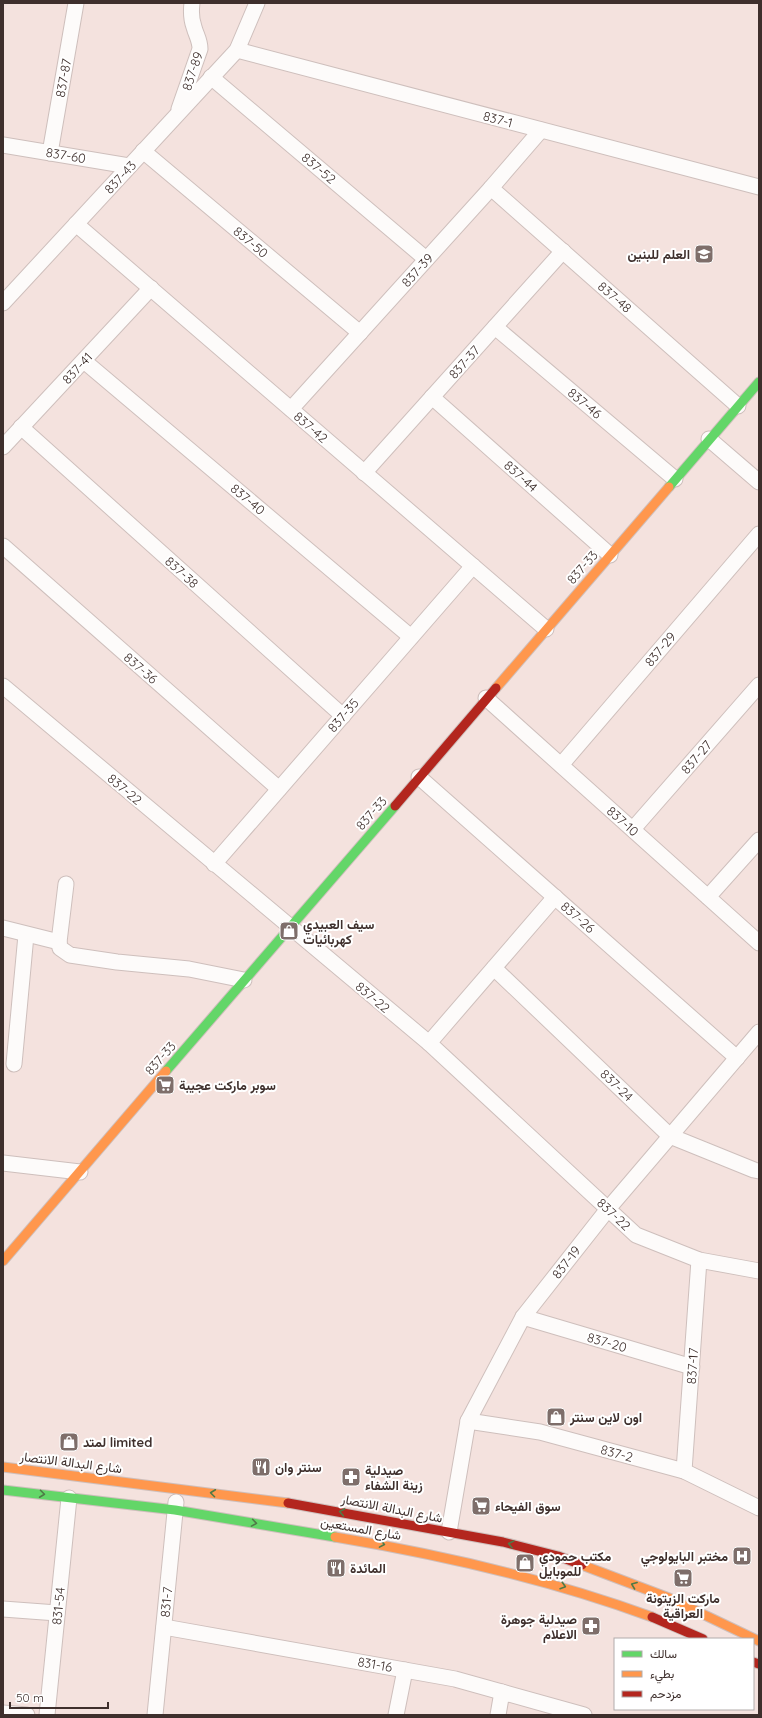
<svg xmlns="http://www.w3.org/2000/svg" width="762" height="1718" font-family="Quicksand,Vazirmatn,sans-serif">
	<style>
		.lines { fill: none; stroke-linecap: round; stroke-linejoin: round }
		.street-casing { stroke: #cebfbc; stroke-width: 17 }
		.fast-casing { stroke: #cebfbc; stroke-width: 11 }
		.slow-casing { stroke: #cebfbc; stroke-width: 11 }
		.jam-casing { stroke: #cebfbc; stroke-width: 11 }
		.street { stroke: #fdfbfa; stroke-width: 15 }
		.fast { stroke: #63d668; stroke-width: 9 }
		.slow { stroke: #ff974d; stroke-width: 9 }
		.jam { stroke: #b3261e; stroke-width: 9 }
		.oneway { stroke: #4f7a47 }
		.labels { text-anchor: middle; stroke-width: 4; stroke-linejoin: round; paint-order: stroke }
		.street-label { font-size: 13px; fill: #3e2f2c; stroke: #fff }
		.poi-label { font-size: 13px; font-weight: bold; fill: #3e2f2c; stroke: #fff; text-anchor: start }
	</style>
	<rect width="100%" height="100%" fill="#f4e2de"/>
	<g class="lines">
		<g class="street-casing">
			<g id="street">
				<polyline points="237,50 759,187"/>
				<polyline points="211,77 426,259"/>
				<path d="M179 109 200 49C200 40 196 35 194 27 191 19 191 11 192 3"/>
				<polyline points="3,145 129,166"/>
				<polyline points="143,151 360,333"/>
				<polyline points="50,153 76,3"/>
				<polyline points="491,188 738,406"/>
				<polyline points="76,224 546,629"/>
				<polyline points="3,303 237,50 257,3"/>
				<polyline points="495,327 675,479"/>
				<polyline points="84,361 411,637"/>
				<polyline points="432,397 610,555"/>
				<polyline points="291,409 491,188 541,130"/>
				<polyline points="21,427 343,716"/>
				<polyline points="709,439 759,482"/>
				<polyline points="3,447 151,288"/>
				<polyline points="364,473 563,251"/>
				<polyline points="3,546 279,789"/>
				<polyline points="3,686 429,1043 636,1235 699,1260 759,1271"/>
				<polyline points="486,698 759,943"/>
				<polyline points="561,765 759,534"/>
				<polyline points="419,777 737,1058"/>
				<polyline points="633,829 759,685"/>
				<polyline points="214,864 473,566"/>
				<polyline points="66,884 59,942 60,948 70,955 117,962 189,969 244,980"/>
				<polyline points="708,897 759,840"/>
				<polyline points="3,928 59,942"/>
				<polyline points="494,968 670,1136 754,1170 759,1171"/>
				<polyline points="429,1043 555,897"/>
				<polyline points="14,1064 26,935"/>
				<polyline points="3,1163 80,1172"/>
				<polyline points="523,1317 692,1367"/>
				<polyline points="468,1421 540,1432 684,1471 759,1508"/>
				<polyline points="684,1471 699,1260"/>
				<polyline points="449,1532 468,1421 523,1317 608,1209 759,1032"/>
				<polyline points="3,1609 57,1613"/>
				<polyline points="164,1627 455,1679 584,1715"/>
				<polyline points="3,1713 27,1715"/>
				<polyline points="47,1715 69,1498"/>
				<polyline points="155,1715 176,1502"/>
				<polyline points="396,1715 405,1670"/>
				<polyline points="498,1715 502,1692"/>
			</g>
		</g>
		<g class="fast-casing">
			<g id="fast">
				<polyline points="669,487 759,382"/>
				<polyline points="166,1071 395,806"/>
				<polyline points="3,1490 175,1510 335,1537"/>
			</g>
		</g>
		<g class="slow-casing">
			<g id="slow">
				<polyline points="496,688 669,487"/>
				<polyline points="3,1261 166,1071"/>
				<polyline points="3,1467 288,1503"/>
				<path d="M335 1537C443 1555 549 1579 652 1617"/>
				<polyline points="582,1565 669,1598 759,1641"/>
			</g>
		</g>
		<g class="jam-casing">
			<g id="jam">
				<polyline points="395,806 496,688"/>
				<polyline points="288,1503 503,1542 558,1556 582,1565"/>
				<polyline points="652,1617 703,1639"/>
				<polyline points="753,1662 759,1664"/>
			</g>
		</g>
		<use href="#street" class="street"/>
		<use href="#fast" class="fast"/>
		<use href="#slow" class="slow"/>
		<use href="#jam" class="jam"/>
	</g>
	<defs><path id="oneway-chevron" d="M-2-3.5L2.5 0L-2 3.5" fill="none" stroke-width="1.6" stroke-linecap="round" stroke-linejoin="round"/></defs>
	<g class="oneway">
		<use href="#oneway-chevron" transform="translate(213 1493) rotate(-173)"/>
		<use href="#oneway-chevron" transform="translate(42 1494) rotate(7)"/>
		<use href="#oneway-chevron" transform="translate(342 1512) rotate(-169)"/>
		<use href="#oneway-chevron" transform="translate(254 1523) rotate(9)"/>
		<use href="#oneway-chevron" transform="translate(382 1544) rotate(10)"/>
		<use href="#oneway-chevron" transform="translate(511 1544) rotate(-166)"/>
		<use href="#oneway-chevron" transform="translate(634 1585) rotate(-159)"/>
		<use href="#oneway-chevron" transform="translate(563 1586) rotate(17)"/>
	</g>
	<defs>
		<g id="school-square" transform="scale(1)"><rect x="-9" y="-9" width="18" height="18" rx="4" fill="#7e6e6a" stroke="#fff"/><path d="M0-5L7-2L0 1L-7-2ZM-4 1L0 2.5L4 1V4Q0 6-4 4Z" fill="#fff"/></g>
		<g id="shop-square" transform="scale(1)"><rect x="-9" y="-9" width="18" height="18" rx="4" fill="#7e6e6a" stroke="#fff"/><path d="M-5-2.5h2.3a2.7 3.5 0 0 1 5.4 0H5L5.5 6h-11ZM-1.5-2.5h3a1.5 2.3 0 0 0-3 0Z" fill="#fff"/></g>
		<g id="supermarket-square" transform="scale(1)"><rect x="-9" y="-9" width="18" height="18" rx="4" fill="#7e6e6a" stroke="#fff"/><path d="M-6-5.5h2.5l.6 2H6L4.5 2H-2.5L-4.4-4H-6ZM-1.5 3.2a1.3 1.3 0 1 0 .1 0ZM3 3.2a1.3 1.3 0 1 0 .1 0Z" fill="#fff"/></g>
		<g id="restaurant-square" transform="scale(1)"><rect x="-9" y="-9" width="18" height="18" rx="4" fill="#7e6e6a" stroke="#fff"/><path d="M-5-6h1v4h1v-4h1v4h1v-4h1v5L-1.5 .5V6h-2V.5L-5-1ZM5-6V6H3V1.5H1.5Q1.5-4 5-6Z" fill="#fff"/></g>
		<g id="pharmacy-square" transform="scale(1)"><rect x="-9" y="-9" width="18" height="18" rx="4" fill="#7e6e6a" stroke="#fff"/><path d="M-2-6h4v4h4v4h-4v4h-4v-4h-4v-4h4Z" fill="#fff"/></g>
		<g id="hospital-square" transform="scale(1)"><rect x="-9" y="-9" width="18" height="18" rx="4" fill="#7e6e6a" stroke="#fff"/><path d="M-5-5h3v3.5h4V-5h3V5h-3V1.5h-4V5h-3Z" fill="#fff"/></g>
	</defs>
	<g fill-rule="evenodd">
		<use href="#school-square" x="704" y="254"/>
		<use href="#shop-square" x="289" y="931"/>
		<use href="#supermarket-square" x="165" y="1085"/>
		<use href="#shop-square" x="556" y="1417"/>
		<use href="#shop-square" x="69" y="1442"/>
		<use href="#restaurant-square" x="261" y="1467"/>
		<use href="#pharmacy-square" x="351" y="1477"/>
		<use href="#supermarket-square" x="481" y="1506"/>
		<use href="#hospital-square" x="742" y="1556"/>
		<use href="#shop-square" x="525" y="1563"/>
		<use href="#restaurant-square" x="336" y="1568"/>
		<use href="#supermarket-square" x="683" y="1578"/>
		<use href="#pharmacy-square" x="591" y="1626"/>
	</g>
	<g class="labels">
		<g class="street-label">
			<text transform="translate(192 71) rotate(-72)" y="5">837-89</text>
			<text transform="translate(63 78) rotate(-80)" y="5">837-87</text>
			<text transform="translate(498 119) rotate(15)" y="5">837-1</text>
			<text transform="translate(66 155) rotate(10)" y="5">837-60</text>
			<text transform="translate(319 168) rotate(40)" y="5">837-52</text>
			<text transform="translate(120 177) rotate(-47)" y="5">837-43</text>
			<text transform="translate(251 242) rotate(40)" y="5">837-50</text>
			<text transform="translate(417 270) rotate(-48)" y="5">837-39</text>
			<text transform="translate(615 297) rotate(41)" y="5">837-48</text>
			<text transform="translate(464 362) rotate(-48)" y="5">837-37</text>
			<text transform="translate(77 368) rotate(-47)" y="5">837-41</text>
			<text transform="translate(585 403) rotate(40)" y="5">837-46</text>
			<text transform="translate(311 427) rotate(41)" y="5">837-42</text>
			<text transform="translate(521 476) rotate(42)" y="5">837-44</text>
			<text transform="translate(248 499) rotate(40)" y="5">837-40</text>
			<text transform="translate(582 567) rotate(-49)" y="5">837-33</text>
			<text transform="translate(182 572) rotate(42)" y="5">837-38</text>
			<text transform="translate(660 649) rotate(-50)" y="5">837-29</text>
			<text transform="translate(141 668) rotate(41)" y="5">837-36</text>
			<text transform="translate(343 715) rotate(-49)" y="5">837-35</text>
			<text transform="translate(696 757) rotate(-49)" y="5">837-27</text>
			<text transform="translate(125 789) rotate(40)" y="5">837-22</text>
			<text transform="translate(371 813) rotate(-49)" y="5">837-33</text>
			<text transform="translate(623 821) rotate(42)" y="5">837-10</text>
			<text transform="translate(578 917) rotate(41)" y="5">837-26</text>
			<text transform="translate(373 997) rotate(40)" y="5">837-22</text>
			<text transform="translate(160 1058) rotate(-49)" y="5">837-33</text>
			<text transform="translate(617 1085) rotate(44)" y="5">837-24</text>
			<text transform="translate(614 1214) rotate(43)" y="5">837-22</text>
			<text transform="translate(566 1262) rotate(-52)" y="5">837-19</text>
			<text transform="translate(607 1342) rotate(16)" y="5">837-20</text>
			<text transform="translate(692 1366) rotate(-86)" y="5">837-17</text>
			<text transform="translate(617 1453) rotate(15)" y="5">837-2</text>
			<text transform="translate(71 1462) rotate(7)" y="5">شارع البدالة الانتصار</text>
			<text transform="translate(392 1508) rotate(11)" y="5">شارع البدالة الانتصار</text>
			<text transform="translate(361 1528) rotate(10)" y="5">شارع المستعين</text>
			<text transform="translate(166 1602) rotate(-84)" y="5">831-7</text>
			<text transform="translate(58 1606) rotate(-84)" y="5">831-54</text>
			<text transform="translate(375 1664) rotate(10)" y="5">831-16</text>
		</g>
		<g class="poi-label">
			<text x="690" y="259" text-anchor="end">العلم للبنين</text>
			<text x="303" y="929">سيف العبيدي<tspan x="303" dy="15">كهربائيات</tspan></text>
			<text x="179" y="1090">سوبر ماركت عجيبة</text>
			<text x="570" y="1422">اون لاين سنتر</text>
			<text x="83" y="1447">لمتد limited</text>
			<text x="275" y="1472">سنتر وان</text>
			<text x="365" y="1475">صيدلية<tspan x="365" dy="15">زينة الشفاء</tspan></text>
			<text x="495" y="1511">سوق الفيحاء</text>
			<text x="539" y="1561">مكتب حمودي<tspan x="539" dy="15">للموبايل</tspan></text>
			<text x="728" y="1561" text-anchor="end">مختبر البايولوجي</text>
			<text x="350" y="1573">المائدة</text>
			<text x="683" y="1603" text-anchor="middle">ماركت الزيتونة<tspan x="683" dy="15">العراقية</tspan></text>
			<text x="577" y="1624" text-anchor="end">صيدلية جوهرة<tspan x="577" dy="15">الاعلام</tspan></text>
		</g>
	</g>
	<rect width="762" height="1718" fill="none" stroke="#3e2f2c" stroke-width="8"/>
	<rect x="614" y="1638" width="140" height="72" fill="#ffffff" stroke="#b2acab"/>
	<rect x="622" y="1651" width="20" height="6" fill="#63d668" stroke="#b2acab"/>
	<text x="650" y="1658" font-size="12" fill="#3e2f2c">سالك</text>
	<rect x="622" y="1671" width="20" height="6" fill="#ff974d" stroke="#b2acab"/>
	<text x="650" y="1678" font-size="12" fill="#3e2f2c">بطيء</text>
	<rect x="622" y="1691" width="20" height="6" fill="#b3261e" stroke="#b2acab"/>
	<text x="650" y="1698" font-size="12" fill="#3e2f2c">مزدحم</text>
	<path d="M10 1702v6h98v-6" fill="none" stroke="#3e2f2c" stroke-width="2"/>
	<text x="16" y="1702" font-size="12" fill="#3e2f2c" stroke="#ffffff" stroke-width="3" paint-order="stroke">50 m</text>
</svg>
